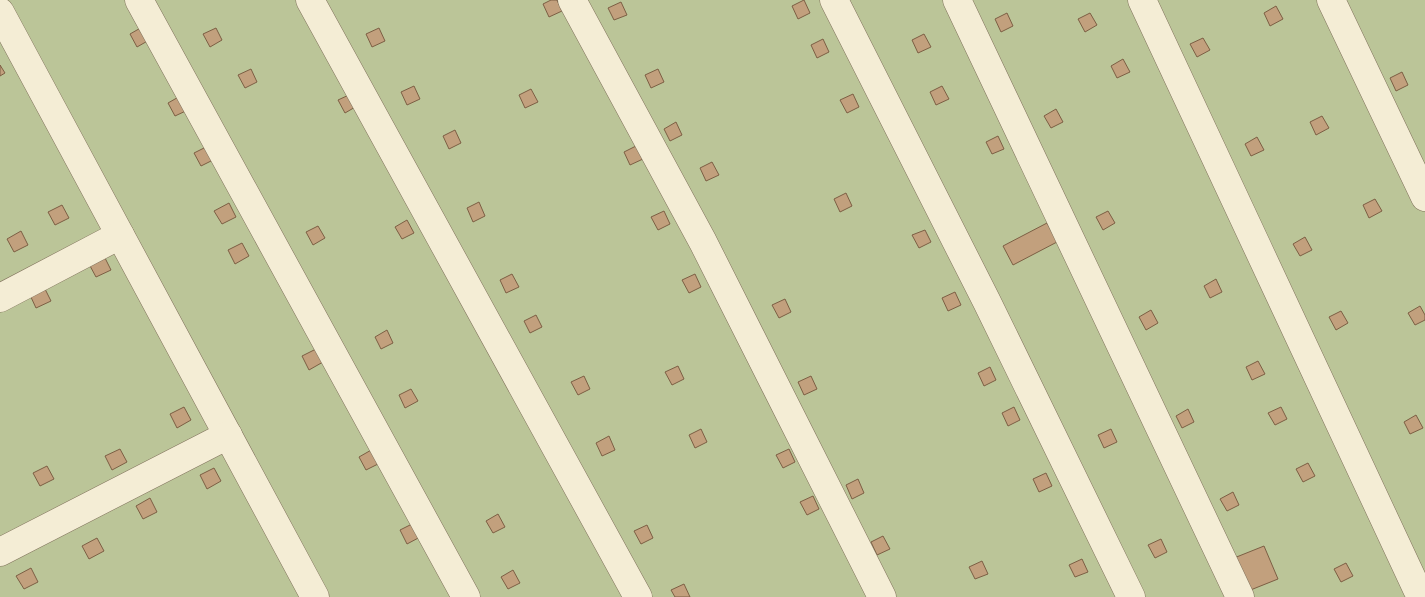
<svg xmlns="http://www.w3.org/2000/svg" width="1425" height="597" font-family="Georgia,serif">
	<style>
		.green { fill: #bbc598 }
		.building { fill: #c2a07d; stroke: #7c5f44 }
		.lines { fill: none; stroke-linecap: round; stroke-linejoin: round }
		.minor-casing { stroke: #80725c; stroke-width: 29 }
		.minor { stroke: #f4edd5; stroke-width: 28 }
	</style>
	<rect width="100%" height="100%" fill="#e8e0c3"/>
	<rect class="green" x="0" y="0" width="1425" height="597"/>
	<g class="building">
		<polygon points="551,0 557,0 562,11 549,17 543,4"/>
		<polygon points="804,0 810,13 798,19 792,6"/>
		<polygon points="621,2 627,15 614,20 608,8"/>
		<polygon points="1276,6 1283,19 1270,26 1264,13"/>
		<polygon points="1007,13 1013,26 1001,32 995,19"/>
		<polygon points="1090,13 1097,25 1085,32 1078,19"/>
		<polygon points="144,26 151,39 137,47 130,34"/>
		<polygon points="216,28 222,40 210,47 203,34"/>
		<polygon points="379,28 385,41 372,47 366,34"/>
		<polygon points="924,34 931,47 918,53 912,40"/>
		<polygon points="1203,38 1210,50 1197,57 1190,44"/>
		<polygon points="823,39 829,52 817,58 811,45"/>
		<polygon points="1123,59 1130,72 1117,78 1111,66"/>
		<polygon points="0,65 5,73 0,76"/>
		<polygon points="251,69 257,82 245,88 238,75"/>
		<polygon points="658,69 664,82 651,88 645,75"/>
		<polygon points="1402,72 1408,85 1396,91 1390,78"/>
		<polygon points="414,86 420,99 407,105 401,92"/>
		<polygon points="942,86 949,99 936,105 930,92"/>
		<polygon points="531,89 538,102 525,108 519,95"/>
		<polygon points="351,94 357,106 345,113 338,100"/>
		<polygon points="853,94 859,107 847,113 840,100"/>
		<polygon points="182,95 190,109 175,116 168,103"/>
		<polygon points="1056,109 1063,122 1051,128 1044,116"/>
		<polygon points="1322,116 1329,128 1316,135 1310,122"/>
		<polygon points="676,122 682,135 670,141 664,129"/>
		<polygon points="455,130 461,143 449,149 443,136"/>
		<polygon points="998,136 1004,149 992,154 986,142"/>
		<polygon points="1257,137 1264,150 1251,156 1245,144"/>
		<polygon points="208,146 215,159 201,166 194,153"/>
		<polygon points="636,146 643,159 630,165 624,152"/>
		<polygon points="712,162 719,175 706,181 700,168"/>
		<polygon points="846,193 852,206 840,212 834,199"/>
		<polygon points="1375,199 1382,211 1369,218 1363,205"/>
		<polygon points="479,202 485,216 473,222 467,208"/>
		<polygon points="229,203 236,217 222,224 214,211"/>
		<polygon points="62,205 69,218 55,225 48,212"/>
		<polygon points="664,211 670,224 658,230 651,217"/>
		<polygon points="1108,211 1115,223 1103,230 1096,217"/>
		<polygon points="407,220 414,233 402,239 395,227"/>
		<polygon points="1047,223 1057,242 1013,265 1003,246"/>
		<polygon points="318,226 325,238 313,245 306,232"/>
		<polygon points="925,230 931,242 919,248 912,235"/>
		<polygon points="21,231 28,245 14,252 7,239"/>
		<polygon points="1305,237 1312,250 1300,256 1293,244"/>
		<polygon points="242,243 249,256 235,264 228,250"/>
		<polygon points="104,256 111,270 96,277 89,264"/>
		<polygon points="512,274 519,287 506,293 500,280"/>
		<polygon points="695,274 701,287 689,293 682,280"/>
		<polygon points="1216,279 1222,292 1210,298 1204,286"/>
		<polygon points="44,287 51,301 36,308 30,295"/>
		<polygon points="955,292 961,305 948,311 942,298"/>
		<polygon points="785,299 791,312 779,318 772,305"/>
		<polygon points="1420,306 1425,315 1425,320 1415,325 1408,313"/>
		<polygon points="1151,310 1158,323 1146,330 1139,317"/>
		<polygon points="1341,311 1348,323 1336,330 1329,317"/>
		<polygon points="536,315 542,327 530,333 524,321"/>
		<polygon points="387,330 393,343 381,349 375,337"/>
		<polygon points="316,349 323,362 309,370 302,356"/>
		<polygon points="1258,361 1265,374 1252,380 1246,367"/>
		<polygon points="678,366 684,379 672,385 665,372"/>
		<polygon points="990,367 996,380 984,386 978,373"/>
		<polygon points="584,376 590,389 578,395 571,382"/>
		<polygon points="811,376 817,389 804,395 798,382"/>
		<polygon points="411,389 418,401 405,408 399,395"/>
		<polygon points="184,407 191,420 177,428 170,414"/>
		<polygon points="1014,407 1020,420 1008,426 1002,413"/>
		<polygon points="1281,407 1287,419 1275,425 1268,413"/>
		<polygon points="1188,409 1194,422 1182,428 1176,416"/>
		<polygon points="1416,415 1423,428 1410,434 1404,422"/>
		<polygon points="701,429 707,442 695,448 689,435"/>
		<polygon points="1111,429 1117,442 1104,448 1098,435"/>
		<polygon points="609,436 615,450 602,456 596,443"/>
		<polygon points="120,449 127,462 112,470 105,456"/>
		<polygon points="373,449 380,463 366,470 359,457"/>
		<polygon points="789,449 795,462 783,468 776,455"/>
		<polygon points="1308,463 1315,476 1303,482 1296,469"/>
		<polygon points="47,466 54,479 40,486 33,473"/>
		<polygon points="214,468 221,481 207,489 200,475"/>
		<polygon points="1046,473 1052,486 1039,492 1033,479"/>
		<polygon points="858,479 864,493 852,499 846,485"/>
		<polygon points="1233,492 1239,505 1227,511 1220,499"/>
		<polygon points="813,496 819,509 807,515 800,502"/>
		<polygon points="150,498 157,512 143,519 136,506"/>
		<polygon points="498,514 505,527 493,533 486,521"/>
		<polygon points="414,523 422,536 407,544 400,530"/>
		<polygon points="647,525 653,538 641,544 634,531"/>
		<polygon points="883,536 890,549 877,555 871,542"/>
		<polygon points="97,538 104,551 89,559 82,546"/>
		<polygon points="1161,539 1167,552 1155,558 1148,545"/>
		<polygon points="1264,546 1278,579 1248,591 1234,558"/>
		<polygon points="1082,559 1088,572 1075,577 1069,565"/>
		<polygon points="982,561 988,574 975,579 969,567"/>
		<polygon points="1346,563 1353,576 1341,582 1334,569"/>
		<polygon points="31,568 38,582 24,589 16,576"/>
		<polygon points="513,570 520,583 508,589 501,577"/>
		<polygon points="684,584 690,597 675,597 671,590"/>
	</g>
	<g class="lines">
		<g class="minor-casing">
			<g id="minor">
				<polyline points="139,0 466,597"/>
				<polyline points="310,0 638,597"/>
				<polyline points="572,0 703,242 882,597"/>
				<polyline points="834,0 987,302 1131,597"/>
				<polyline points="957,0 1240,597"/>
				<polyline points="1142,0 1417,589"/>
				<polyline points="1331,0 1425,197"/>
				<polyline points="0,12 315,597"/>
				<polyline points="0,298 120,235"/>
				<polyline points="0,552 228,435"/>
			</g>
		</g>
		<use href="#minor" class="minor"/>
	</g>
</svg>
